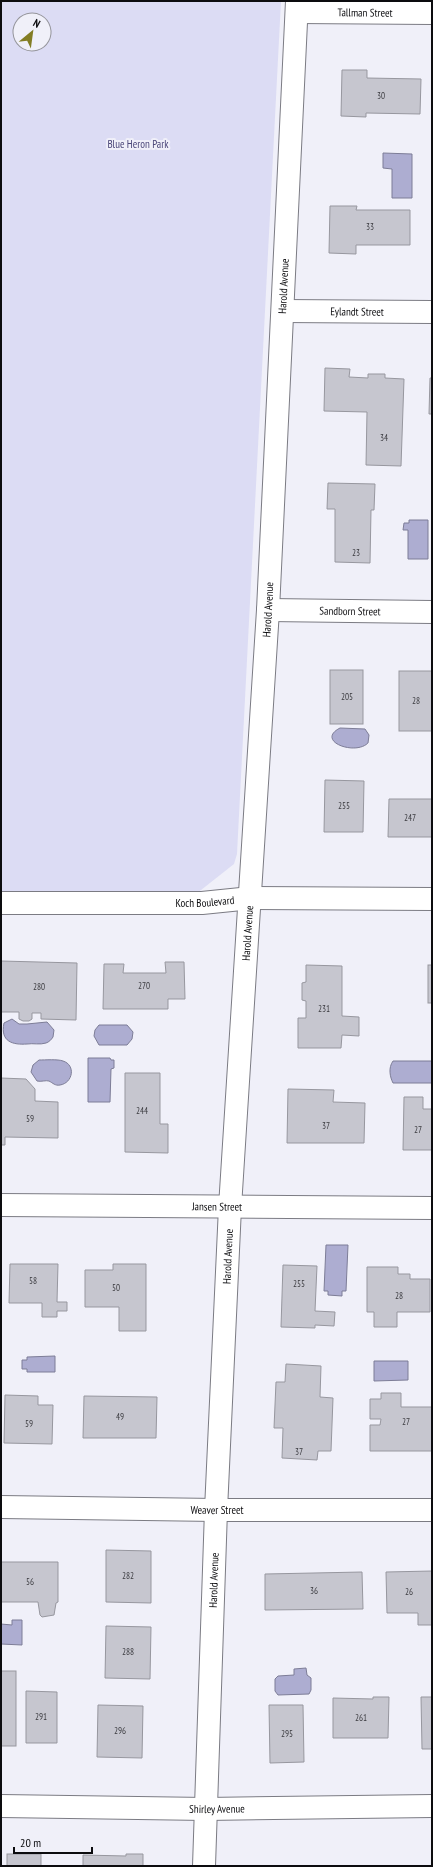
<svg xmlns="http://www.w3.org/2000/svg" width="433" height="1867" font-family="'PT Sans Narrow',sans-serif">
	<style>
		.green { fill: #dcdcf4; fill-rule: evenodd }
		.water { fill: #adadd1; stroke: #7d7d97 }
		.building { fill: #c6c6cf; stroke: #97979f }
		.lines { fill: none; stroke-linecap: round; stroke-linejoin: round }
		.minor-casing { stroke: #7b7b83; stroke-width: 24 }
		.minor { stroke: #fff; stroke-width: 22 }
		.labels { text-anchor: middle; stroke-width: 4; stroke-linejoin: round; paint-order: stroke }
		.number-label { font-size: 9px; fill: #3a3a3f }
		.street-label { font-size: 11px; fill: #0c0c0f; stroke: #f0f0f9 }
		.park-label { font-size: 11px; fill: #4b4779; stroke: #f0f0f9 }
	</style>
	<rect width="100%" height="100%" fill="#f0f0f9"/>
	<path class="green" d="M1 1H281L237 854 234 864 196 894 1 892ZM20 20H44V44H20Z"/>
	<g class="water">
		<polygon points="383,153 412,154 412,198 392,198 392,169 383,168"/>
		<polygon points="409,520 428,520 428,559 408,559 408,530 403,530 404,523 409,523"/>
		<path d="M340 728 365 729 369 735 368 743C355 756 315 741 340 728Z"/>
		<path d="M12 1019 19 1024H27L47 1022 54 1030 53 1037C51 1040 49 1042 46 1043 40 1045 33 1043 27 1044 13 1045 0 1042 4 1023Z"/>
		<polygon points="99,1025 127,1025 133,1032 132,1039 127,1045 99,1045 94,1036 95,1030"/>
		<polygon points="88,1058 110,1058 111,1060 114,1060 114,1068 111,1069 110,1102 88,1102"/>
		<path d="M39 1060C45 1060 58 1059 63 1061 76 1065 73 1083 60 1085 55 1086 53 1083 49 1081 46 1080 41 1082 37 1081L31 1072 33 1065Z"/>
		<path d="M393 1061H432V1083H393C390 1077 388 1068 393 1061Z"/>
		<polygon points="326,1245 348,1245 346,1291 342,1291 342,1296 328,1295 328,1291 324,1291"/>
		<polygon points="55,1356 55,1372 27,1372 27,1369 22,1369 22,1360 27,1360 27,1357"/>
		<polygon points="374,1361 408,1361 408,1380 374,1381"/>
		<polygon points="12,1620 22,1620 22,1645 1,1644 1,1624 12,1625"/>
		<polygon points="306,1668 307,1675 311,1678 311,1690 309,1694 278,1695 275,1691 275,1679 278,1676 294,1675 294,1669"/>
	</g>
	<g class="building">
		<polygon points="342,70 367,70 367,78 421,79 420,114 366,113 366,117 341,116"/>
		<polygon points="330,206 357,206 356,210 410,210 410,245 356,245 356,254 329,253"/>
		<polygon points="325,368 350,369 349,377 368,378 368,374 385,374 385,378 404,379 401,466 366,465 367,412 324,411"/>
		<polygon points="430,378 432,378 432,414 429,414"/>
		<polygon points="328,483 375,484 374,510 371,510 370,563 335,562 335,509 327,509"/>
		<rect x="330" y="670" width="33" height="54"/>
		<rect x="399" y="671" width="33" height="60"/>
		<polygon points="325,780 364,781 363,832 324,832"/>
		<polygon points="389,799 432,799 432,837 388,837"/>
		<polygon points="1,961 77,963 76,1020 41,1019 41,1013 32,1013 32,1019 29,1021 23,1021 19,1019 19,1012 1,1012"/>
		<polygon points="165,962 184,962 185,999 168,999 168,1009 103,1009 104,964 124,964 123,973 166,973"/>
		<polygon points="306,965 342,966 342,1016 359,1017 359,1036 342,1035 341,1048 298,1048 298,1018 306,1018 306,1001 302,1000 302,983 306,982"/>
		<rect x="428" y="965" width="4" height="38"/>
		<polygon points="125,1073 160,1073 160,1124 168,1124 168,1153 125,1152"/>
		<polygon points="1,1078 26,1079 35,1089 35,1101 58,1102 58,1138 5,1137 5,1145 1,1145"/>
		<polygon points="288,1089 334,1090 333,1102 365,1103 364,1143 287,1143"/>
		<polygon points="404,1097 423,1097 423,1109 432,1109 432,1150 403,1150"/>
		<polygon points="10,1264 58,1264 57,1302 67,1302 67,1311 57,1311 57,1317 42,1317 42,1303 9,1303"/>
		<polygon points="113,1264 146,1264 146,1331 119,1331 119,1307 85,1307 85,1270 113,1270"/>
		<polygon points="283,1265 317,1266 315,1311 335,1312 334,1326 315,1325 315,1328 281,1327"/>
		<polygon points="367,1267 398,1267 398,1274 410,1274 410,1279 430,1279 430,1312 397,1312 397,1327 374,1327 374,1312 367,1312"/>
		<polygon points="286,1364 321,1366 320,1397 333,1398 331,1451 318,1451 317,1460 282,1458 283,1428 274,1428 276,1382 285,1382"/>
		<polygon points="381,1393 401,1393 401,1407 432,1407 432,1451 370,1451 370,1425 380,1425 381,1419 370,1419 370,1399 381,1399"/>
		<polygon points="5,1395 38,1396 38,1405 53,1405 52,1444 4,1443"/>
		<polygon points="84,1396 157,1397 156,1438 83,1438"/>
		<polygon points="106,1550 151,1551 151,1603 106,1602"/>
		<polygon points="1,1562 58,1562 58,1602 56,1603 54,1615 42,1617 40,1615 38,1602 1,1602"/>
		<polygon points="432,1571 432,1625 418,1625 418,1613 387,1613 386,1572"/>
		<polygon points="362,1572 363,1609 265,1610 265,1574"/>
		<polygon points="106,1626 151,1627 150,1679 105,1678"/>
		<rect x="1" y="1671" width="15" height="75"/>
		<polygon points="26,1691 57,1692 57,1743 26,1743"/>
		<polygon points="373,1697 389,1697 388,1738 333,1738 333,1698 373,1699"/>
		<polygon points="421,1697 432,1697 432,1749 422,1749"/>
		<polygon points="98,1705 143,1706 142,1758 97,1757"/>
		<polygon points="269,1705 303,1705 304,1762 270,1763"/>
		<rect x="7" y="1854" width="34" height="12"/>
		<polygon points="126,1854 143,1854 143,1866 83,1866 83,1855 126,1856"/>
	</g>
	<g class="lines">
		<g class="minor-casing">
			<g id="minor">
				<path id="s1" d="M297 12 432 13"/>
				<path id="s2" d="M283 311 432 312"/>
				<path id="s3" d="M268 610 432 612"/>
				<path id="s4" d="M1 903H202L251 898 432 899"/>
				<path id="s5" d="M1 1205 432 1208"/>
				<path id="s6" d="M1 1507 216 1510H432"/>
				<path id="s7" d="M1 1806 206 1809 432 1806"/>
				<path id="s8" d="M204 1866 216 1510 230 1207 268 610 297 1"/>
			</g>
		</g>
		<use href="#minor" class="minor"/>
	</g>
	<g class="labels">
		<g class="number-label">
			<text x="381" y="99">30</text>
			<text x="370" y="230">33</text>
			<text x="384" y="441">34</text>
			<text x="356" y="556">23</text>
			<text x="347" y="700">205</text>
			<text x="416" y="704">28</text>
			<text x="344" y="809">255</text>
			<text x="410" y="821">247</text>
			<text x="144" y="989">270</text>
			<text x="39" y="990">280</text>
			<text x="324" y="1012">231</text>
			<text x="142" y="1114">244</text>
			<text x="30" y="1122">59</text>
			<text x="326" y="1129">37</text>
			<text x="418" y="1133">27</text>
			<text x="33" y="1284">58</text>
			<text x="299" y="1287">255</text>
			<text x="116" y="1291">50</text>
			<text x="399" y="1299">28</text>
			<text x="120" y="1420">49</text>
			<text x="406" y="1425">27</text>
			<text x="29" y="1427">59</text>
			<text x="299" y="1455">37</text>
			<text x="128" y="1579">282</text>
			<text x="30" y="1585">56</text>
			<text x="314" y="1594">36</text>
			<text x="409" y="1595">26</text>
			<text x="128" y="1655">288</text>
			<text x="41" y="1720">291</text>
			<text x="361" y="1721">261</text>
			<text x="120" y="1734">296</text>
			<text x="287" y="1737">295</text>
		</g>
		<g class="street-label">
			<text dy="4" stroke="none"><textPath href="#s1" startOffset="68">Tallman Street</textPath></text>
			<text dy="4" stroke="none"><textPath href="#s8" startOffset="1582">Harold Avenue</textPath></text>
			<text dy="4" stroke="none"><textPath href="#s2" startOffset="74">Eylandt Street</textPath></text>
			<text dy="4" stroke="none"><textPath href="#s8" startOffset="1258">Harold Avenue</textPath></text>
			<text dy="4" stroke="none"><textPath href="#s3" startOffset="82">Sandborn Street</textPath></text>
			<text dy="4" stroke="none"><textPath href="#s4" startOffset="204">Koch Boulevard</textPath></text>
			<text dy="4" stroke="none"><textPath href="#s8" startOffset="934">Harold Avenue</textPath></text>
			<text dy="4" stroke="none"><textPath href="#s5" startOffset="216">Jansen Street</textPath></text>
			<text dy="4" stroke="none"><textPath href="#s8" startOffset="610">Harold Avenue</textPath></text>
			<text dy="4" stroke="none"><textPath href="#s6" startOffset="216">Weaver Street</textPath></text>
			<text dy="4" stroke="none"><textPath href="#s8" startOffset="286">Harold Avenue</textPath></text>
			<text dy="4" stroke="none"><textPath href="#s7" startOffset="216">Shirley Avenue</textPath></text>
		</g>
		<g class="park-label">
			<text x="138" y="148">Blue Heron Park</text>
		</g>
	</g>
	<rect width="433" height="1867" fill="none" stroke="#0c0c0f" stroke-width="4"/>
	<g transform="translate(32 32) rotate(29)"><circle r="19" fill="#f0f0f9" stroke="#95959b"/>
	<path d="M0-3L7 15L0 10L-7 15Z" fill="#837d24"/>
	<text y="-6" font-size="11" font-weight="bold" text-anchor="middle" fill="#0c0c0f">N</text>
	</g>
	<path d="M14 1847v6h78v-6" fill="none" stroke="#0c0c0f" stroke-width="2"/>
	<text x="20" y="1847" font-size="12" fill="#0c0c0f" stroke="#f0f0f9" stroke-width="3" paint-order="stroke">20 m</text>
</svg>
